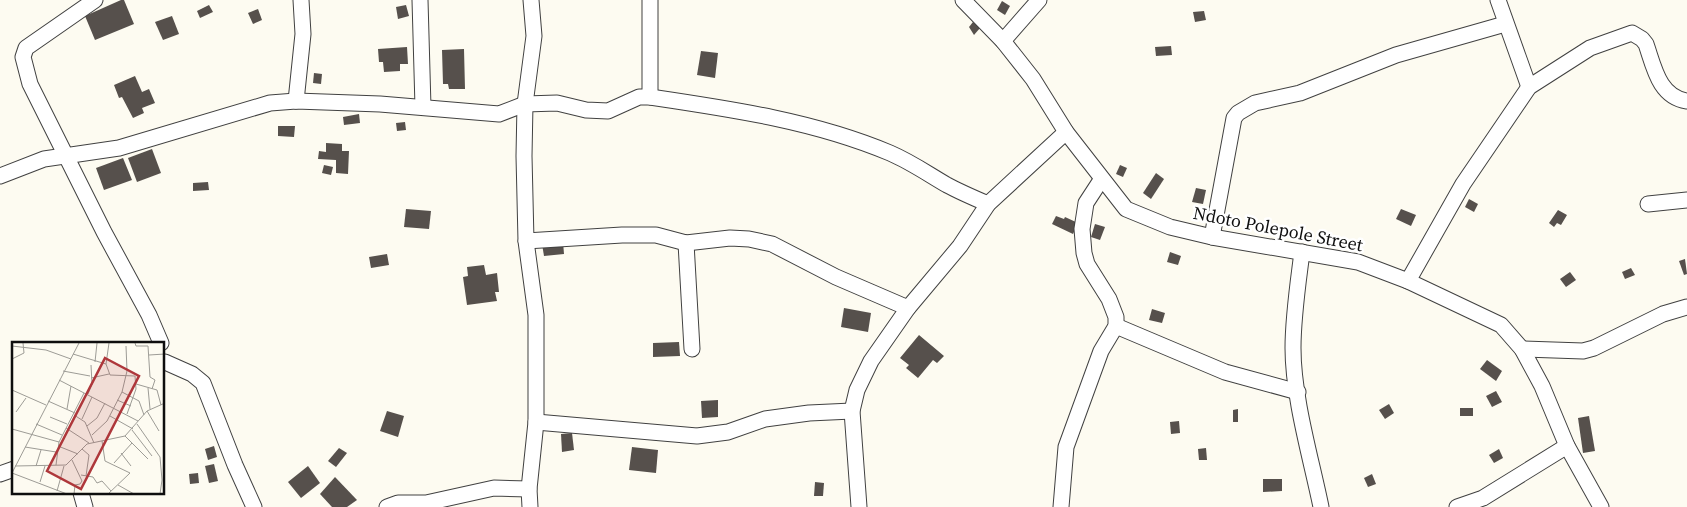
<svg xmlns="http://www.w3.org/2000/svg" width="1687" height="507" font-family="'Source Serif 4',serif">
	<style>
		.building { fill: #56504c }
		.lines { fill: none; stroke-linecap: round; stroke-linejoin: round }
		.minor-casing { stroke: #414141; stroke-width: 17 }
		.minor { stroke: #fff; stroke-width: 15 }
		.labels { text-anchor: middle; stroke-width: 5; stroke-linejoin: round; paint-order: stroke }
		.street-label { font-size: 18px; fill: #0e0e0e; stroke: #fff }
		.inset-road { fill: none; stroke: #9d9c96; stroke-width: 1 }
		.view { fill: #ae373b; fill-opacity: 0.15; stroke: #ae373b; stroke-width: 2.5 }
		.inset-edge { fill: none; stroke: #0e0e0e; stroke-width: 2.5 }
	</style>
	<rect width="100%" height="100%" fill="#fdfbf1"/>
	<g class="building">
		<polygon points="121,0 124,0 134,24 95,40 85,16"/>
		<polygon points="1002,1 1010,6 1005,15 997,10"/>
		<polygon points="209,5 213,12 200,18 197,11"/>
		<polygon points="406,5 409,16 398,19 396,7"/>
		<polygon points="258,9 262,20 253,24 248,13"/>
		<polygon points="1204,11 1206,20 1195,22 1193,12"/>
		<polygon points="172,16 179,34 163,40 155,22"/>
		<polygon points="973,22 980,28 974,35 969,27"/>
		<polygon points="1171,46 1172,55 1156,56 1155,47"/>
		<polygon points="407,47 408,64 400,64 400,71 384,72 383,62 379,62 378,49"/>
		<polygon points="464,49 465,89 449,89 448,84 443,84 442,50"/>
		<polygon points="701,51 718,53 715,78 697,75"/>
		<polygon points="314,73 322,74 321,84 313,83"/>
		<polygon points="135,76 142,92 149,89 155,103 142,108 144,113 133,118 122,97 119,98 114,85"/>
		<polygon points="359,114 360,123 344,125 343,117"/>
		<polygon points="405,122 406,130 397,131 396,123"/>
		<polygon points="278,126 295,126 294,137 278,136"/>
		<polygon points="326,143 342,144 342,151 349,151 348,174 336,173 336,160 318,159 319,151 326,152"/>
		<polygon points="152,149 161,173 137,182 128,158"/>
		<polygon points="123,158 132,180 104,190 96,168"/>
		<polygon points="324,165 333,167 331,175 322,173"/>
		<polygon points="1120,165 1127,168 1123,177 1116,174"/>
		<polygon points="1156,173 1164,179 1151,199 1143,193"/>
		<polygon points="208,182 209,190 193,191 193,183"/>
		<polygon points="1196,188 1206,190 1203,204 1192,202"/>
		<polygon points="1469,199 1478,204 1474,212 1465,207"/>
		<polygon points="406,209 431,211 429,229 404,227"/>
		<polygon points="1401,209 1416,215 1411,226 1396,219"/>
		<polygon points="1558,210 1567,215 1561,225 1557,223 1554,227 1549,223"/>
		<polygon points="1056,216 1064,219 1065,217 1078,223 1073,234 1052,224"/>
		<polygon points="1095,224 1105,227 1100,240 1091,237"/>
		<polygon points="563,242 564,254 544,256 542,244"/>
		<polygon points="1170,252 1181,256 1178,265 1167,262"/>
		<polygon points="387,254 389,265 371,268 369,257"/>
		<polygon points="1685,259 1687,274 1684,275 1679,261"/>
		<polygon points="484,265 486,275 497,273 499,292 495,292 497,301 467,305 463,277 468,276 467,267"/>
		<polygon points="1631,268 1635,275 1625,279 1622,272"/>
		<polygon points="1570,272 1576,280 1566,287 1560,279"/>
		<polygon points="844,308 871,313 868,332 841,327"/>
		<polygon points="1152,309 1165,313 1162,323 1149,320"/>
		<polygon points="919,335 944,356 937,363 933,360 918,378 906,368 909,365 900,358"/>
		<polygon points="679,342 680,356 653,357 653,343"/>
		<polygon points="1487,360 1502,371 1496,381 1480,369"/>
		<polygon points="1496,391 1502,402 1492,407 1486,396"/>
		<polygon points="718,400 718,417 702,418 701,401"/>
		<polygon points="1389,404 1394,413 1385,419 1379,410"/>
		<rect x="1460" y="408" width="13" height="8"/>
		<polygon points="1238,409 1238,422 1233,422 1233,410"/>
		<polygon points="387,411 404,416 398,437 380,431"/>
		<polygon points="1589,416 1595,451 1583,453 1578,418"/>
		<polygon points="1179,421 1180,433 1171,434 1170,422"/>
		<polygon points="572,433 574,450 562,452 561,434"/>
		<polygon points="214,446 217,457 208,460 205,449"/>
		<polygon points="632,447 658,450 656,473 629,470"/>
		<polygon points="339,448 347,453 336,467 328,461"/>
		<polygon points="1206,448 1207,460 1199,460 1198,449"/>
		<polygon points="1499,449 1503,458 1494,463 1489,455"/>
		<polygon points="214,464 218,481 209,483 205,466"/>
		<polygon points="308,466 320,483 301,498 288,482"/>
		<polygon points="198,473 199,483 190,484 189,474"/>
		<polygon points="1372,474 1376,484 1368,487 1364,478"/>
		<polygon points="335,477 357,500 347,507 332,507 320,494"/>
		<polygon points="1263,479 1282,479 1282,491 1263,492"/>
		<polygon points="815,482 824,483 823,496 814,496"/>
	</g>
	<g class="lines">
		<g class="minor-casing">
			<g id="minor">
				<polyline points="95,0 26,48 23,57 30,84 104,232 149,315 161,343"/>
				<polyline points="420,0 423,107"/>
				<polyline points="963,0 1003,41 1033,79 1066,132 1126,209 1170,227 1212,237 1358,262 1408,281 1501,325 1522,349 1542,386 1567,446 1601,507"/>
				<polyline points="1498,0 1529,87"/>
				<polyline points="1003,41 1039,0"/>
				<polyline points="650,97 650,0"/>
				<polyline points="296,101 303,34 301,0"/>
				<path d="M0 176 44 159 119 148 270 103 296 101 380 104 499 114 525 104 557 103 586 110 608 111 639 97H650C731 109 814 121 890 153 911 162 928 174 947 185 960 192 974 198 988 204"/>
				<polyline points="1648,204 1687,200"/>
				<polyline points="1212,237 1234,118 1238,113 1255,103 1300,93 1396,55 1505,24"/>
				<polyline points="526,241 622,235 656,235 686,243 730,238 749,239 772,244 836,277 908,308"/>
				<polyline points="686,243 692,349"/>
				<path d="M1302 252C1298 284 1293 316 1293 348 1293 398 1311 458 1321 507"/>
				<path d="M1408 281 1463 184 1529 87 1590 48 1632 33 1642 39 1646 44C1654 67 1659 97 1687 101"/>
				<polyline points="1116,326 1225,372 1298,392"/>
				<polyline points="1522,349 1583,351 1594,348 1663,314 1687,307"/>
				<polyline points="165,362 192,374 203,383 235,465 254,507"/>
				<polyline points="536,422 697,436 728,432 765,419 809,413 852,411"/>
				<polyline points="0,474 14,469"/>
				<polyline points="81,493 85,507"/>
				<polyline points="387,507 398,503 426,503 494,488 529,489"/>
				<polyline points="530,507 529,489 536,422 536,315 526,241 524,156 525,104 534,36 531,0"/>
				<polyline points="859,507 852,411 857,390 871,361 908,308 960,246 988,204 1066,132"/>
				<polyline points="1061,507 1066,447 1101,351 1116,326 1116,317 1109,299 1087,264 1084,253 1082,229 1086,203 1101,180"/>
				<polyline points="1457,507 1483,498 1567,446"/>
			</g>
		</g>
		<use href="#minor" class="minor"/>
	</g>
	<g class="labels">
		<g class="street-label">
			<text transform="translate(1278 229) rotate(11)" y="6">Ndoto Polepole Street</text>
		</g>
	</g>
	<g transform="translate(12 342)">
		<rect width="152" height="152" fill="#fdfbf1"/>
		<path class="inset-road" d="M123 1 124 4H136L138 35 143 38 140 47M0 4 34 8 59 17M61 12 94 22 97 1M137 13 153 12M0 17 12 11 11 1M83 20 85 1M94 22 98 33 123 34 124 47 115 72M51 29 78 34M79 36 97 32M47 38 126 79M124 42 145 48 149 63M136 46 138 67M0 48 34 63M110 50 127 59 132 73M76 52 80 42 79 23M105 58 119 64M36 59 63 71M55 67 59 44M135 69 147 89M4 70 14 56M62 73 73 80 82 101M98 74 121 87M38 75 55 82M70 77 80 55M24 82 50 93M125 82 148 115 150 138 148 152M75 84 85 76 93 61M54 86 77 101M0 87 47 100M120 88 140 114M80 93 95 79 110 50 115 29 114 4M113 94 136 117M90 99 93 119 118 131 96 152M46 104 66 112M13 105 44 110M70 107 77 113 74 134M109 111 119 124M60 118 70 139 68 142 63 143 62 152M102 121 120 101M44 123 47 100 72 51M3 124 54 123 75 102 113 94 135 69 153 61M24 124 29 108M0 131 67 1M0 131 55 152M69 133 81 135 85 141 90 139 99 149M28 140 33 124M106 143 122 152M45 149 52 124"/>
		<path class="view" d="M93 16 127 34 69 147 35 129Z"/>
		<rect width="152" height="152" class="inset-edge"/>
	</g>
</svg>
